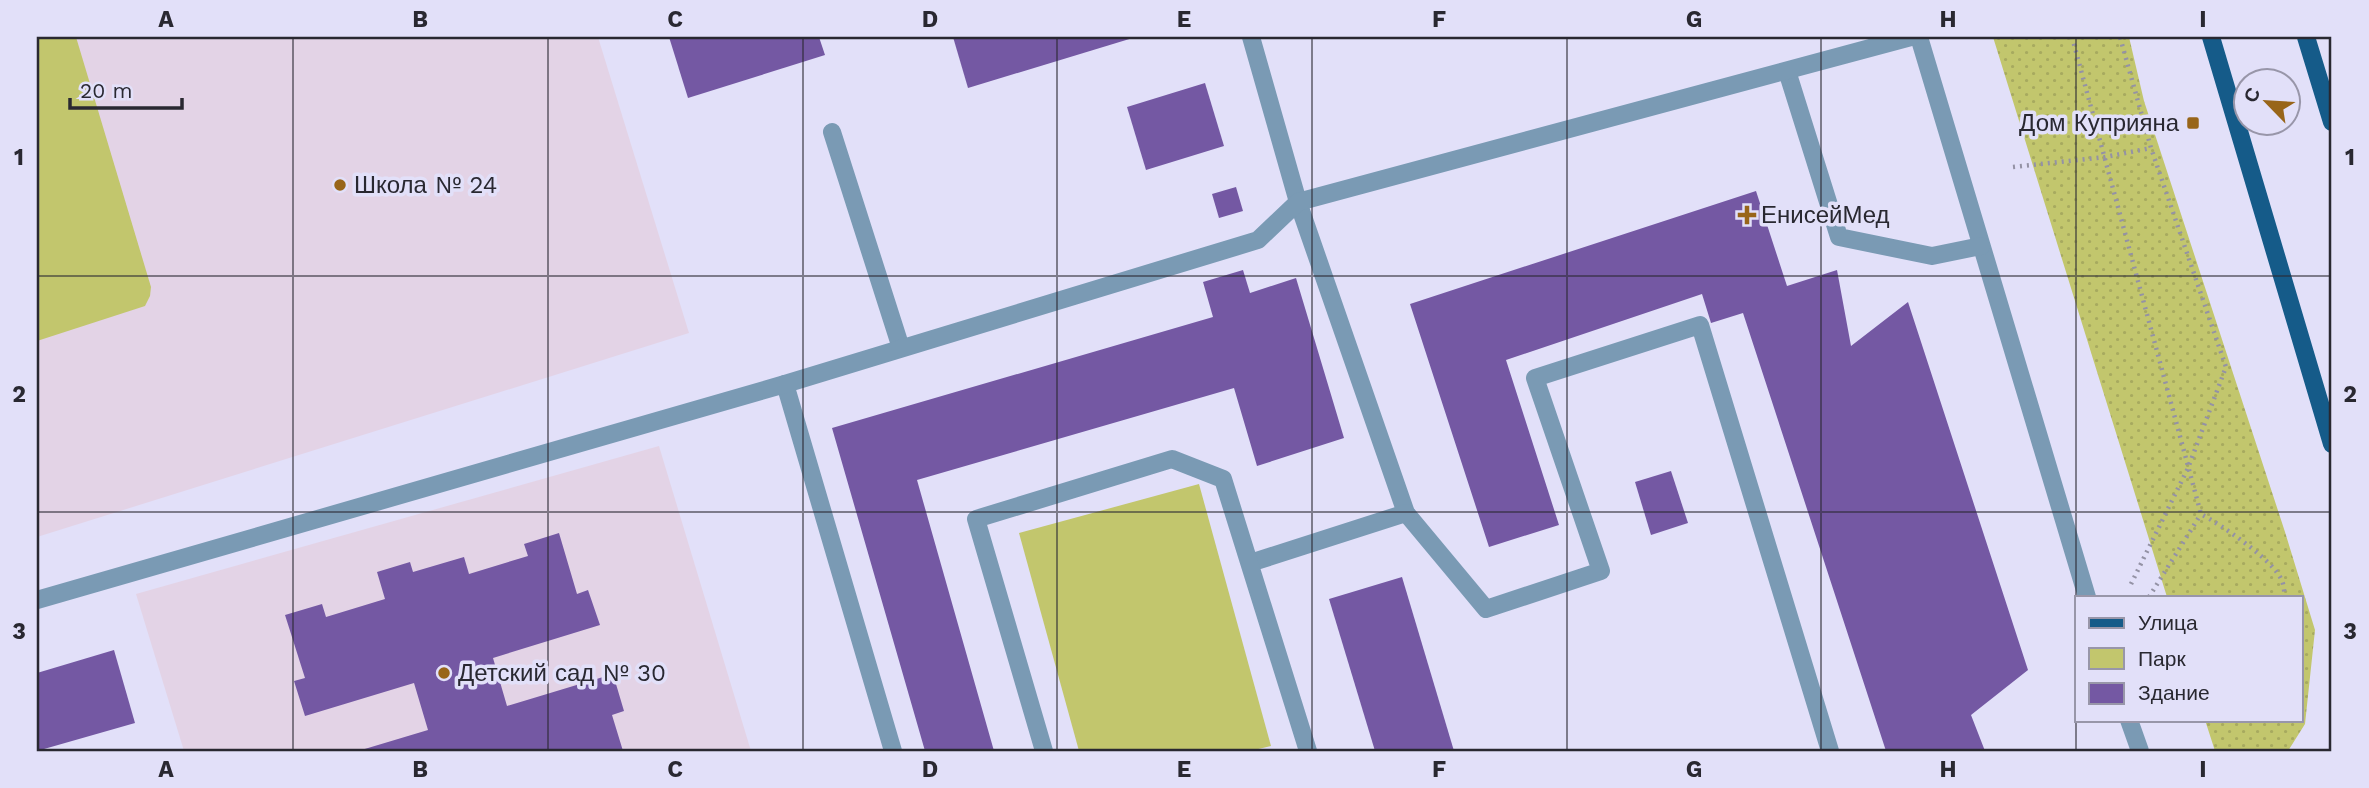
<svg xmlns="http://www.w3.org/2000/svg" width="2369" height="788" font-family="'Work Sans',sans-serif">
	<style>
		.education { fill: #e3d3e6 }
		.grass { fill: url(#grass-dots) }
		.park { fill: #c2c66d }
		.building { fill: #7458a3 }
		.lines { fill: none; stroke-linecap: round; stroke-linejoin: round }
		.path { stroke: #9492a5; stroke-width: 4.5; stroke-dasharray: 2 5; stroke-linecap: butt }
		.service { stroke: #7a9ab4; stroke-width: 18 }
		.primary { stroke: #155b89; stroke-width: 18 }
		.grid { fill: none; stroke: #292831; stroke-width: 2; stroke-opacity: 0.55 }
		.poi-dot { fill: #986519; stroke: #e2e0f9; stroke-width: 2.5 }
		.labels { text-anchor: middle; stroke-width: 7; stroke-linejoin: round; paint-order: stroke }
		.poi-label { font-size: 24px; fill: #292831; stroke: #e2e0f9; text-anchor: start }
		.neatline { fill: none; stroke: #292831; stroke-width: 2.5 }
		.grid-label { font-size: 23px; text-anchor: middle; font-weight: bold; fill: #292831 }
	</style>
	<defs>
		<pattern id="grass-dots" width="8" height="8" patternUnits="userSpaceOnUse" patternTransform="scale(1.75)"><rect width="8" height="8" fill="#c2c66d"/><path d="M2 2h.1M6 6h.1" fill="none" stroke="#a7aa5f" stroke-width="1.8" stroke-linecap="round"/></pattern>
	</defs>
	<rect width="100%" height="100%" fill="#e2e0f9"/>
	<g class="education">
		<polygon points="37,37 598,37 689,333 37,537"/>
		<polygon points="659,446 751,751 184,751 136,594"/>
	</g>
	<polygon class="grass" points="1993,37 2129,37 2144,101 2285,532 2315,630 2305,724 2288,751 2215,751 2205,720 2301,720 2301,597 2167,597"/>
	<g class="park">
		<polygon points="37,37 76,37 151,287 150,296 145,306 37,341"/>
		<polygon points="1199,484 1271,746 1250,751 1079,751 1019,533"/>
	</g>
	<g class="building">
		<polygon points="669,37 819,37 825,55 688,98"/>
		<polygon points="953,37 1136,37 968,88"/>
		<polygon points="1205,83 1224,146 1146,170 1127,107"/>
		<polygon points="1236,187 1243,211 1219,218 1212,194"/>
		<polygon points="1756,191 1787,286 1837,270 1851,346 1908,302 2028,670 1971,715 1985,751 1886,751 1743,313 1711,323 1702,294 1506,360 1559,525 1489,547 1410,304"/>
		<polygon points="1243,270 1250,293 1296,278 1344,438 1257,466 1234,388 917,480 994,751 925,751 832,428 1213,317 1203,282"/>
		<polygon points="1671,471 1688,523 1651,535 1635,482"/>
		<polygon points="559,533 577,594 588,590 600,625 493,658 507,706 613,674 624,711 612,715 623,751 358,751 428,730 414,683 305,716 294,681 305,678 285,615 322,604 326,617 385,599 377,572 410,562 413,572 464,557 469,574 528,556 524,544"/>
		<polygon points="1402,577 1454,751 1375,751 1329,599"/>
		<polygon points="114,650 135,723 37,751 37,673"/>
	</g>
	<g class="lines">
		<g class="path">
			<path d="M2072 37 2201 514C2221 525 2274 560 2282 581 2284 585 2284 592 2285 597"/>
			<polyline points="2013,167 2105,157 2151,148 2120,37"/>
			<polyline points="2131,584 2188,468 2226,367 2151,148"/>
			<polyline points="2149,597 2201,514"/>
		</g>
		<g class="service">
			<polyline points="1251,37 1298,202 1406,513 1486,609 1601,571 1535,378 1700,325 1830,751"/>
			<polyline points="1919,37 2087,597"/>
			<polyline points="1787,71 1839,237 1932,256 1981,246"/>
			<polyline points="832,132 901,348"/>
			<polyline points="785,384 893,751"/>
			<polyline points="1250,563 1406,513"/>
			<polyline points="37,600 785,384 1258,240 1298,202 1911,37"/>
			<polyline points="2129,720 2140,751"/>
			<polyline points="1044,751 976,519 1172,459 1223,479 1308,751"/>
		</g>
		<g class="primary">
			<polyline points="2211,37 2332,444"/>
			<polyline points="2306,37 2332,122"/>
		</g>
	</g>
	<path class="grid" d="M293 37V751M548 37V751M803 37V751M1057 37V751M1312 37V751M1567 37V751M1821 37V751M2076 37V751M37 276H2332M37 512H2332"/>
	<g class="poi-dot">
		<rect x="2186" y="116" width="14" height="14" rx="3.5"/>
		<circle cx="340" cy="185" r="7"/>
		<path d="M1743.5 204.5h7v7h7v7h-7v7h-7v-7h-7v-7h7z"/>
		<circle cx="444" cy="673" r="7"/>
	</g>
	<g class="labels">
		<g class="poi-label">
			<text x="2179" y="131" text-anchor="end">Дом Куприяна</text>
			<text x="354" y="193">Школа № 24</text>
			<text x="1761" y="223">ЕнисейМед</text>
			<text x="458" y="681">Детский сад № 30</text>
		</g>
	</g>
	<rect width="2369" height="788" fill="none" stroke="#e2e0f9" stroke-width="77"/>
	<rect x="2075" y="596" width="228" height="126" fill="#e2e0f9" stroke="#9896a9" stroke-width="2"/>
	<rect x="2089" y="618" width="35" height="10" fill="#155b89" stroke="#9896a9" stroke-width="2"/>
	<text x="2138" y="630" font-size="21" fill="#292831">Улица</text>
	<rect x="2089" y="648" width="35" height="21" fill="#c2c66d" stroke="#9896a9" stroke-width="2"/>
	<text x="2138" y="666" font-size="21" fill="#292831">Парк</text>
	<rect x="2089" y="683" width="35" height="21" fill="#7458a3" stroke="#9896a9" stroke-width="2"/>
	<text x="2138" y="700" font-size="21" fill="#292831">Здание</text>
	<g transform="translate(2267 102) rotate(295)"><circle r="33" fill="#e2e0f9" stroke="#9896a9" stroke-width="2"/>
	<path d="M0-5L12 26L0 18L-12 26Z" fill="#986519"/>
	<text y="-10" font-size="19" font-weight="bold" text-anchor="middle" fill="#292831">С</text>
	</g>
	<path d="M70 98v10h112v-10" fill="none" stroke="#292831" stroke-width="3.5"/>
	<text x="80" y="98" font-size="21" fill="#292831" stroke="#e2e0f9" stroke-width="5" paint-order="stroke">20 m</text>
	<rect x="38" y="38" width="2292" height="712" class="neatline"/>
	<g class="grid-label">
		<text x="166" y="27">A</text>
		<text x="420" y="27">B</text>
		<text x="675" y="27">C</text>
		<text x="930" y="27">D</text>
		<text x="1184" y="27">E</text>
		<text x="1439" y="27">F</text>
		<text x="1694" y="27">G</text>
		<text x="1948" y="27">H</text>
		<text x="2203" y="27">I</text>
		<text x="19" y="165">1</text>
		<text x="2350" y="165">1</text>
		<text x="19" y="402">2</text>
		<text x="2350" y="402">2</text>
		<text x="19" y="639">3</text>
		<text x="2350" y="639">3</text>
		<text x="166" y="777">A</text>
		<text x="420" y="777">B</text>
		<text x="675" y="777">C</text>
		<text x="930" y="777">D</text>
		<text x="1184" y="777">E</text>
		<text x="1439" y="777">F</text>
		<text x="1694" y="777">G</text>
		<text x="1948" y="777">H</text>
		<text x="2203" y="777">I</text>
	</g>
</svg>
